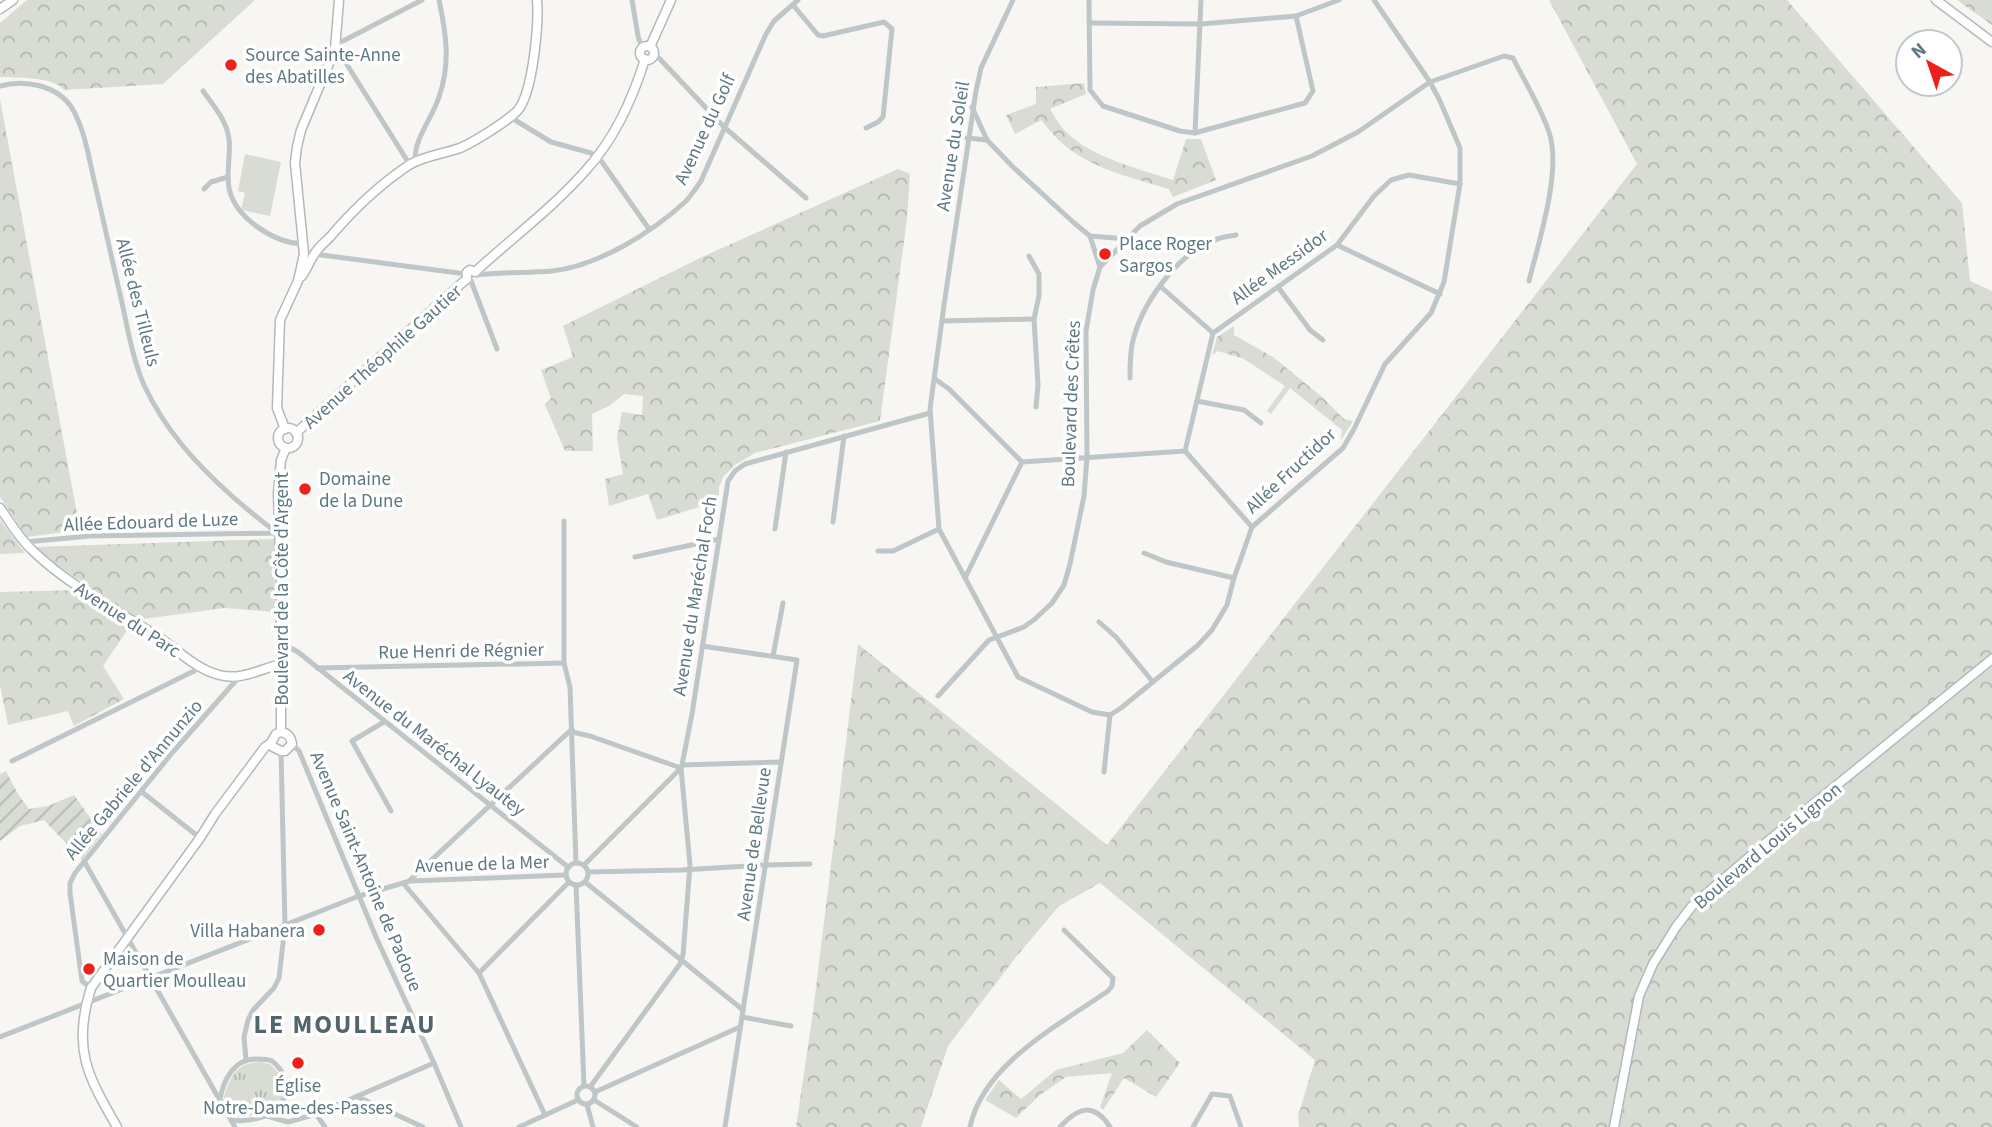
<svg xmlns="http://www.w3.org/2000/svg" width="1992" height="1127" font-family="'Source Sans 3',sans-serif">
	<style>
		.grass { fill: #d8dcd2 }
		.forest { fill: url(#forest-crowns) }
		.park { fill: url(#park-tufts) }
		.garden { fill: url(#garden-furrows) }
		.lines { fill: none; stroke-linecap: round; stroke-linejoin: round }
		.secondary-casing { stroke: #b1babd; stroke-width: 11 }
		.street { stroke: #bfc6c8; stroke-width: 5 }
		.secondary { stroke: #fff; stroke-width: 8 }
		.poi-dot { fill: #ef1f1b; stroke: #fff; stroke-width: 2.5 }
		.labels { text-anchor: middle; stroke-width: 7; stroke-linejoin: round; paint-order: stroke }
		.poi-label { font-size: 19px; fill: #5f7980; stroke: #fff; text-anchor: start }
		.street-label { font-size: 19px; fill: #5f7980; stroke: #fff }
		.district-label { font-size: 26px; font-weight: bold; letter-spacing: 2px; fill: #52656b; stroke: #fff }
	</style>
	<defs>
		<pattern id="forest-crowns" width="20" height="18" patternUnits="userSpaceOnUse" patternTransform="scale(1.75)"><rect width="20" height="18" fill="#d8dcd2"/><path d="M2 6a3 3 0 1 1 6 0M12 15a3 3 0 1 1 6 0" fill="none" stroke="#b2b7b0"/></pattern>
		<pattern id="park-tufts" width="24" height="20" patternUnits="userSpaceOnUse" patternTransform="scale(1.75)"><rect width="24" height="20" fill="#d8dcd2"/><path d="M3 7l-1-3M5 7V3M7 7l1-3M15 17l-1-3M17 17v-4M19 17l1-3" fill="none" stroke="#b2b7b0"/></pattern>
		<pattern id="garden-furrows" width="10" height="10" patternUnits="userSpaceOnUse" patternTransform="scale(1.75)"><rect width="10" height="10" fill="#d8dcd2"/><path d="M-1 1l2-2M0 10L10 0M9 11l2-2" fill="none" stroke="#b2b7b0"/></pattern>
	</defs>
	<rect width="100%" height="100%" fill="#f7f6f3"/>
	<polygon class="grass" points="245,154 281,162 270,216 241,210 245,193 238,191"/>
	<g class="forest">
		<path d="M27 0H255L163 84 64 90C53 76 17 78 0 77V23Z"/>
		<polygon points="1549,0 1787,0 1962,203 1970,281 1992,291 1992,1127 1299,1127 1298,1116 1315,1060 1100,883 1059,906 1016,957 948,1046 921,1127 796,1127 813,1012 858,644 1107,845 1637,164"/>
		<polygon points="1957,0 1992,0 1992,25"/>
		<path d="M1084 83 1086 94 1050 109C1055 117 1060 126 1066 132 1093 158 1139 169 1173 180L1186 139H1201L1216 180 1173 197 1169 189C1133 178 1092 169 1063 144 1055 137 1048 128 1041 120L1015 134 1006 115 1036 104V87Z"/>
		<polygon points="0,99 80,530 27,537 0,497"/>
		<polygon points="898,169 910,174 907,219 880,421 755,453 735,465 723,477 719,488 719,501 657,520 648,494 609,506 605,479 623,474 617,438 622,412 642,415 643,396 624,394 609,406 592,414 593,451 565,451 545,405 551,398 541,370 573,357 563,326 702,257"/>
		<polygon points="1234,326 1234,335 1273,357 1322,397 1344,419 1353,421 1341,440 1342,430 1290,388 1271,414 1267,411 1285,386 1244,359 1218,351 1212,355 1217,337"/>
		<polygon points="0,520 25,553 0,554"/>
		<polygon points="274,539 275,612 225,608 136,620 35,549 35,547"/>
		<polygon points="81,590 130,626 103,666 124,699 74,726 68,711 8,725 0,685 0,592"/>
		<polygon points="1147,1030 1180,1063 1156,1097 1124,1078 1103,1110 1100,1107 1112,1073 1066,1077 1040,1095 1016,1118 985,1100 999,1080 1021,1099 1056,1070 1123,1053"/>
	</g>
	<path class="park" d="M260 1062 270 1064C306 1097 267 1120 232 1117L223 1101C229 1078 235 1063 260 1062Z"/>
	<polygon class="garden" points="6,771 18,794 29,809 48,806 74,795 102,834 82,860 44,820 20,826 0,841 0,774"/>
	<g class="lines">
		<g class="secondary-casing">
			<g id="secondary">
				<polyline points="1936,0 1992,42"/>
				<polyline points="0,9 13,0"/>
				<circle cx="647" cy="53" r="7"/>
				<polyline points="650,47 671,0"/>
				<path d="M302 276C307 269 310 260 315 253 319 247 325 242 330 237 353 210 379 185 409 165 424 156 443 154 460 148 474 142 508 121 518 110 533 92 539 23 537 0"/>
				<circle cx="288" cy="438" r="10"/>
				<polyline points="285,429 277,408 280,320 298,281 304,254 295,163 297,147 301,130 335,49 339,0"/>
				<path d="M296 433 463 282 467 279V272L470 270 475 272C512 238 554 207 587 169 614 139 633 98 645 59"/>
				<path d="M0 508C10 522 19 538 32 550 69 586 117 610 160 638 179 651 196 669 219 675 241 681 260 669 281 664"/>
				<polyline points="281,732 281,587 278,493 281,460 286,448"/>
				<path d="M271 743 273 747 281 751H285L292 744C291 737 288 733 281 732"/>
				<path d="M117 1127C87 1075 72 1048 91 988L200 838 215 814 265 747 271 743 276 734 281 732"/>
				<polyline points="1614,1127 1639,996 1653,964 1676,927 1692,906 1768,841 1992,659"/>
			</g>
		</g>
		<g class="street">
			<polyline points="632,0 638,36 642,48"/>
			<polyline points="1013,0 981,68 976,91 944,305 930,409 939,529 1018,677 1092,712 1110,715 1121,708 1197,646 1212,630 1227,605 1234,578 1252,527 1343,448 1354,429 1385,364 1431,313 1444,282 1460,184 1460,148 1440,101 1430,82 1374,0"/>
			<polyline points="1089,0 1090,90 1103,106 1180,131 1195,133 1209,129 1305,103 1313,91 1296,16"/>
			<polyline points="793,5 818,35 823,36 884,22 892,29 883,117 878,122 866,128"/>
			<polyline points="1089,23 1201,24 1296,16 1339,0"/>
			<polyline points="337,41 343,41 422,0"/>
			<polyline points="335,49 339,52 410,165"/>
			<polyline points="653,55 658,57 724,127 806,198"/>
			<path d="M0 86C24 79 57 85 72 108 85 130 89 159 95 184 104 224 113 263 122 303 128 330 133 360 144 385 165 430 196 464 233 497 248 510 262 522 278 533"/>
			<path d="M203 91C213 105 227 121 229 139 231 155 226 171 229 188 235 218 274 243 303 244"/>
			<polyline points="972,107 987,140 1013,167 1073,222 1090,236 1100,267"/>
			<polyline points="510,117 551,142 591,153 602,162 649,229"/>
			<polyline points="1195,133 1201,0"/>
			<polyline points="967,138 987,140"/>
			<path d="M415 162C414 138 432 119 439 97 451 63 446 33 439 0"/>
			<polyline points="204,189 211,182 228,177"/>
			<polyline points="1090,236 1127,239"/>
			<polyline points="1337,245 1440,294"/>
			<polyline points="314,254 466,274"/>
			<polyline points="1029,256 1039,274 1039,296 1034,319 1038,385 1036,407"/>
			<path d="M476 275C501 272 527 273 552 271 598 266 651 233 685 202 691 196 696 188 701 181L766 34 774 21 798 0"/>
			<polyline points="471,281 497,349"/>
			<polyline points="1160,286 1213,333"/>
			<polyline points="1278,287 1310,330 1323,340"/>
			<polyline points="942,321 1034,319"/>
			<path d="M1130 378C1130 367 1130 356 1132 345 1140 306 1176 254 1215 240 1221 237 1229 236 1236 235"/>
			<polyline points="935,379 949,389 1022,462 1185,451 1252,527"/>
			<polyline points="1197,401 1244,410 1261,423"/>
			<polyline points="1185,451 1213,333 1337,245 1374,196 1391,180 1409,175 1460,184"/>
			<polyline points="564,521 564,663 570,687 576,863"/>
			<polyline points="833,522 844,436"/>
			<polyline points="775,529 786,452"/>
			<polyline points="25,542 90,536 278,533"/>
			<polyline points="878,551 893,551 939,529"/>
			<polyline points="1144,553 1166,562 1234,578"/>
			<polyline points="635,557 719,539"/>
			<polyline points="965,578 1022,462"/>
			<polyline points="1099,622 1116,637 1153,682"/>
			<polyline points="280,646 287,646 298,652 568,867"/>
			<polyline points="702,646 797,660 725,1127"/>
			<polyline points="773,656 783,603"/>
			<polyline points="317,668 564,663"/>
			<path d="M938 696 989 640 1024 627 1035 619 1052 603 1064 585 1070 564 1084 496 1087 457 1086 331 1093 290 1100 267 1140 226 1177 204 1312 156 1358 132 1430 82 1504 56 1513 58C1525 82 1540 106 1549 132 1562 170 1539 241 1529 281"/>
			<polyline points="384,722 352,741 391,811"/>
			<polyline points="572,732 590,736 681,768 690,865 683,955 680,964 590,1087"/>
			<polyline points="292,744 299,751 376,937 434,1063 461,1127"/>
			<polyline points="12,761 194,671 199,667"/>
			<polyline points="682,765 692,714 728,481 735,471 745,464 930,413"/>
			<polyline points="1104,772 1110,715"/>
			<polyline points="142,792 200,838"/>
			<polyline points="84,861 235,1127"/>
			<circle cx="577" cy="874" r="11"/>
			<polyline points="584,865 681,768 682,765 780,762"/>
			<polyline points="588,872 682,870 766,865 810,864"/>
			<polyline points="410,880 572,729"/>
			<polyline points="585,882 743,1010"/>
			<polyline points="403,883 479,973 545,1115"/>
			<polyline points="576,885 584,1086"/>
			<polyline points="479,973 569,882"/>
			<polyline points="91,988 82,981 70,893 70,883 75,873 172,753 239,677"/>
			<polyline points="742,1017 791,1026"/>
			<polyline points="0,1037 359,896 410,881 565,875"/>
			<polyline points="246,1059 244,1037 248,1020 253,1010 274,988 279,978 285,926 281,751"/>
			<circle cx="586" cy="1095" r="9"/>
			<polyline points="595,1092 740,1027"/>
			<polyline points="358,1097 423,1127"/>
			<path d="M220 1100C223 1080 234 1059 256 1059 260 1059 268 1059 272 1061 275 1063 278 1067 280 1069 290 1084 289 1100 273 1112 263 1119 244 1122 231 1120"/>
			<polyline points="594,1100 637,1127"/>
			<polyline points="587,1105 593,1127"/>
			<polyline points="316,1114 325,1127"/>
			<polyline points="267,1116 288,1122 316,1114 434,1063"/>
			<polyline points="519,1127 578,1100"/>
			<path d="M970 1127C983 1064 1059 1025 1108 991L1112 986 1113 978 1064 930"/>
			<path d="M1060 1127C1078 1107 1094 1102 1110 1127"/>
			<polyline points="1193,1127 1212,1094 1230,1096 1241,1127"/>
		</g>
		<use href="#secondary" class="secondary"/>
	</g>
	<g class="poi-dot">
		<circle cx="231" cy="65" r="7"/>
		<circle cx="1105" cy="254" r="7"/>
		<circle cx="305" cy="489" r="7"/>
		<circle cx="319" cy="930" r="7"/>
		<circle cx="89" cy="969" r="7"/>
		<circle cx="298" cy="1063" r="7"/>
	</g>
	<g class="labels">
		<g class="poi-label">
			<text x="245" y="61">Source Sainte-Anne<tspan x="245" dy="22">des Abatilles</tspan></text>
			<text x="1119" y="250">Place Roger<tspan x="1119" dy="22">Sargos</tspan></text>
			<text x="319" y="485">Domaine<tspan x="319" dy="22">de la Dune</tspan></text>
			<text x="305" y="937" text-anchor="end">Villa Habanera</text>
			<text x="103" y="965">Maison de<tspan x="103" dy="22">Quartier Moulleau</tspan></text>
			<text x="298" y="1092" text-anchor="middle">Église<tspan x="298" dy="22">Notre-Dame-des-Passes</tspan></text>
		</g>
		<g class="street-label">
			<text transform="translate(704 129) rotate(-65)" y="7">Avenue du Golf</text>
			<text transform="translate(952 146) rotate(-81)" y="7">Avenue du Soleil</text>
			<text transform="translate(1279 266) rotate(-36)" y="7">Allée Messidor</text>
			<text transform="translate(139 302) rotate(76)" y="7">Allée des Tilleuls</text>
			<text transform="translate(382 356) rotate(-42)" y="7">Avenue Théophile Gautier</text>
			<text transform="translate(1070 404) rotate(-88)" y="7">Boulevard des Crêtes</text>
			<text transform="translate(1290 470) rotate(-43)" y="7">Allée Fructidor</text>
			<text transform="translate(151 521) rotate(-2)" y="7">Allée Edouard de Luze</text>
			<text transform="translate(281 589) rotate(-90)" y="7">Boulevard de la Côte d'Argent</text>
			<text transform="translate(694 596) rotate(-81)" y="7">Avenue du Maréchal Foch</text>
			<text transform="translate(128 619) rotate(33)" y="7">Avenue du Parc</text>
			<text transform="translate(461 650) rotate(-1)" y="7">Rue Henri de Régnier</text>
			<text transform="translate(435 742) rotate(38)" y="7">Avenue du Maréchal Lyautey</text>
			<text transform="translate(133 779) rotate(-50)" y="7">Allée Gabriele d'Annunzio</text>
			<text transform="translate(753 844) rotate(-82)" y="7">Avenue de Bellevue</text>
			<text transform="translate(1767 845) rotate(-40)" y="7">Boulevard Louis Lignon</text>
			<text transform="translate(482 863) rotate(-2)" y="7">Avenue de la Mer</text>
			<text transform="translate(367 871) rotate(67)" y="7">Avenue Saint-Antoine de Padoue</text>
		</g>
		<g class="district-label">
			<text x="345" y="1033">LE MOULLEAU</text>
		</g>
	</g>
	<g transform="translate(1929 63) rotate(320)"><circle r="33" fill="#ffffff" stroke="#bfc9cc" stroke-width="2"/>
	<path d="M0-5L12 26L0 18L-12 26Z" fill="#ef1f1b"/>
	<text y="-10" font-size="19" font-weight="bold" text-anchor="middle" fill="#5f7980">N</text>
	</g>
</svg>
